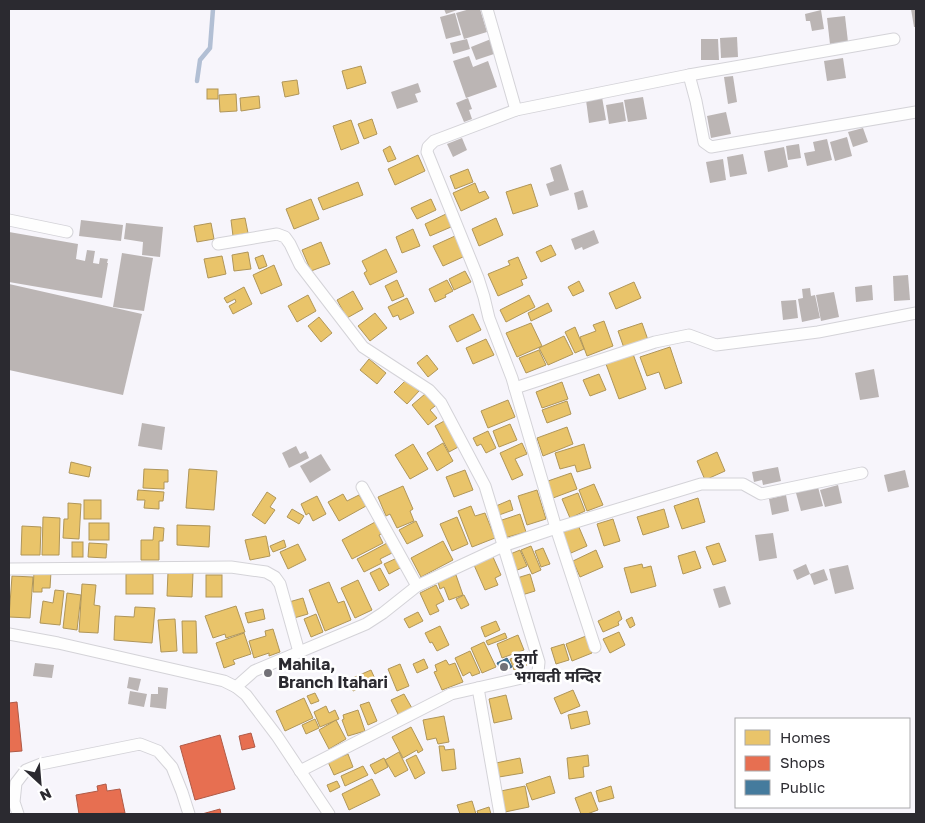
<svg xmlns="http://www.w3.org/2000/svg" width="925" height="823" font-family="'Golos Text','Noto Sans Devanagari',sans-serif">
	<style>
		.homes { fill: #e9c46a; stroke: #b09659 }
		.shops { fill: #e76f51; stroke: #af5a47 }
		.public { fill: #457b9d; stroke: #3d637c }
		.lines { fill: none; stroke-linecap: round; stroke-linejoin: round }
		.stream { stroke: #b2bfd4; stroke-width: 4.5 }
		.building { fill: #bbb5b4 }
		.minor-casing { stroke: #d4d3d8; stroke-width: 13 }
		.minor { stroke: #fefefe; stroke-width: 11 }
		.poi-dot { fill: #727177; stroke: #fff; stroke-width: 2 }
		.labels { text-anchor: middle; stroke-width: 5; stroke-linejoin: round; paint-order: stroke }
		.poi-label { font-size: 16px; font-weight: bold; fill: #2b2a30; stroke: #fff; text-anchor: start }
	</style>
	<rect width="100%" height="100%" fill="#f7f5fb"/>
	<g class="homes">
		<polygon points="361,66 366,83 347,89 342,71"/>
		<polygon points="297,80 299,94 285,97 282,82"/>
		<rect x="207" y="89" width="11" height="10"/>
		<polygon points="236,94 237,111 220,112 219,95"/>
		<polygon points="259,96 260,108 241,111 240,98"/>
		<polygon points="372,119 377,134 364,139 358,124"/>
		<polygon points="351,120 359,143 341,150 333,126"/>
		<polygon points="390,146 396,159 388,162 383,150"/>
		<polygon points="418,155 425,171 395,185 388,169"/>
		<polygon points="468,169 473,182 455,189 450,176"/>
		<polygon points="358,182 363,195 323,210 318,198"/>
		<polygon points="475,183 479,193 485,191 489,198 461,211 453,193"/>
		<polygon points="531,184 538,206 513,214 506,192"/>
		<polygon points="311,199 319,219 294,229 286,209"/>
		<polygon points="431,199 436,210 417,219 411,208"/>
		<polygon points="446,214 451,227 430,236 425,224"/>
		<polygon points="245,218 248,233 233,236 231,220"/>
		<polygon points="496,218 503,235 479,246 472,229"/>
		<polygon points="211,223 214,239 197,242 194,226"/>
		<polygon points="413,229 420,246 402,253 396,237"/>
		<polygon points="455,236 465,256 443,266 433,246"/>
		<polygon points="321,242 330,264 311,271 302,250"/>
		<polygon points="551,245 556,255 541,262 536,252"/>
		<polygon points="386,249 397,272 370,285 364,273 367,271 362,261"/>
		<polygon points="248,252 251,269 234,271 232,255"/>
		<polygon points="263,255 267,266 259,269 255,258"/>
		<polygon points="222,256 226,274 208,278 204,259"/>
		<polygon points="518,257 527,278 521,280 523,285 498,296 488,274 510,265 508,261"/>
		<polygon points="274,265 282,285 261,294 253,275"/>
		<polygon points="465,271 471,282 454,290 449,279"/>
		<polygon points="397,280 404,296 392,301 385,286"/>
		<polygon points="447,280 453,291 445,295 446,297 435,302 429,289"/>
		<polygon points="579,281 584,291 573,296 568,287"/>
		<polygon points="634,282 641,298 616,309 609,293"/>
		<polygon points="244,287 252,304 233,314 229,306 236,302 235,299 227,303 224,298"/>
		<polygon points="353,291 363,309 347,318 337,300"/>
		<polygon points="308,295 316,311 297,322 288,306"/>
		<polygon points="529,295 535,307 506,322 500,310"/>
		<polygon points="407,298 414,313 400,320 398,315 393,317 388,307"/>
		<polygon points="548,303 552,311 531,321 528,313"/>
		<polygon points="375,313 387,328 370,341 358,326"/>
		<polygon points="473,314 481,330 457,342 449,326"/>
		<polygon points="319,317 332,333 321,342 308,326"/>
		<polygon points="604,321 613,346 587,356 580,337 596,331 593,325"/>
		<polygon points="531,323 542,346 517,357 506,333"/>
		<polygon points="642,323 648,340 624,348 618,331"/>
		<polygon points="575,327 584,349 575,353 565,332"/>
		<polygon points="564,336 573,354 548,365 539,348"/>
		<polygon points="486,339 494,355 473,364 466,348"/>
		<polygon points="670,347 682,383 665,389 659,372 647,376 640,357"/>
		<polygon points="539,350 546,365 526,373 519,358"/>
		<polygon points="633,354 646,389 619,399 606,364"/>
		<polygon points="427,355 438,369 428,377 417,363"/>
		<polygon points="369,359 386,373 377,384 360,370"/>
		<polygon points="599,374 606,390 590,396 583,380"/>
		<polygon points="406,380 419,391 407,404 394,392"/>
		<polygon points="562,382 568,399 542,408 536,392"/>
		<polygon points="425,394 435,406 430,410 437,418 428,425 412,405"/>
		<polygon points="508,400 515,417 488,428 481,411"/>
		<polygon points="567,401 571,414 547,423 542,410"/>
		<polygon points="446,420 460,446 449,452 435,426"/>
		<polygon points="510,424 517,440 499,447 493,431"/>
		<polygon points="567,427 573,444 543,456 537,438"/>
		<polygon points="488,431 496,448 486,453 481,444 477,446 473,438"/>
		<polygon points="443,443 453,461 437,471 427,453"/>
		<polygon points="522,443 527,454 515,459 523,475 512,480 500,453"/>
		<polygon points="413,444 428,469 410,479 395,455"/>
		<polygon points="584,444 591,468 577,472 575,465 560,469 555,453"/>
		<polygon points="717,452 725,471 705,480 697,461"/>
		<polygon points="71,462 91,467 89,477 69,473"/>
		<polygon points="144,469 168,470 168,482 164,482 164,489 143,488"/>
		<polygon points="189,469 217,471 214,510 186,508"/>
		<polygon points="465,470 473,490 454,497 446,477"/>
		<polygon points="571,473 577,489 553,498 548,481"/>
		<polygon points="594,484 603,505 587,511 579,490"/>
		<polygon points="403,486 413,509 410,511 414,521 397,528 390,514 386,516 378,497"/>
		<polygon points="138,490 164,492 163,501 159,501 159,509 144,508 145,500 137,500"/>
		<polygon points="537,490 546,519 527,525 518,496"/>
		<polygon points="267,492 276,498 270,507 275,510 265,524 252,515"/>
		<polygon points="578,493 585,511 570,518 562,499"/>
		<polygon points="343,494 347,501 359,495 366,506 339,521 328,502"/>
		<polygon points="317,496 326,514 313,521 309,513 306,515 301,504"/>
		<polygon points="698,498 705,522 682,529 674,506"/>
		<rect x="84" y="500" width="17" height="19"/>
		<polygon points="510,500 513,510 499,515 496,506"/>
		<polygon points="68,503 81,504 79,539 63,538 64,519 68,519"/>
		<polygon points="471,506 475,516 485,513 495,538 472,547 458,511"/>
		<polygon points="292,509 304,516 299,524 287,517"/>
		<polygon points="664,509 669,527 643,535 637,517"/>
		<polygon points="520,514 526,532 504,538 499,521"/>
		<polygon points="43,517 60,518 59,555 42,555"/>
		<polygon points="457,517 468,544 452,551 440,524"/>
		<polygon points="613,519 620,541 604,546 597,524"/>
		<polygon points="377,521 383,533 379,535 383,543 352,559 342,540"/>
		<polygon points="416,521 423,536 407,544 399,530"/>
		<rect x="89" y="523" width="20" height="17"/>
		<polygon points="177,525 210,526 209,547 177,545"/>
		<polygon points="578,525 587,546 571,553 562,533"/>
		<polygon points="22,526 41,527 40,555 21,555"/>
		<polygon points="154,527 164,528 163,541 159,541 159,560 141,560 141,540 153,540"/>
		<polygon points="266,536 270,556 250,560 245,540"/>
		<polygon points="284,540 286,547 273,552 270,546"/>
		<polygon points="443,541 453,560 421,577 411,558"/>
		<rect x="72" y="542" width="11" height="15"/>
		<polygon points="389,542 394,552 380,559 382,563 364,572 357,559"/>
		<polygon points="89,543 107,544 106,558 88,557"/>
		<polygon points="719,543 726,561 713,565 706,547"/>
		<polygon points="298,544 306,560 288,569 280,552"/>
		<polygon points="531,546 541,570 532,574 521,550"/>
		<polygon points="543,548 550,564 541,567 535,551"/>
		<polygon points="520,550 527,566 515,571 508,555"/>
		<polygon points="596,550 603,567 580,577 573,561"/>
		<polygon points="695,551 701,568 683,574 678,556"/>
		<polygon points="493,557 501,575 495,578 498,585 485,590 474,565"/>
		<polygon points="397,558 402,567 389,574 384,564"/>
		<polygon points="642,564 643,568 651,566 656,586 631,593 624,568"/>
		<polygon points="380,568 389,585 379,591 370,573"/>
		<polygon points="34,571 51,572 50,588 42,588 42,592 33,592"/>
		<polygon points="168,572 193,573 192,597 167,596"/>
		<rect x="126" y="574" width="27" height="20"/>
		<polygon points="530,574 535,591 522,595 517,578"/>
		<rect x="206" y="575" width="16" height="22"/>
		<polygon points="456,575 463,595 449,600 444,587 440,589 438,582"/>
		<polygon points="12,576 33,577 30,618 9,617"/>
		<polygon points="358,580 372,610 355,618 341,588"/>
		<polygon points="329,582 338,603 344,601 351,620 325,631 309,590"/>
		<polygon points="82,584 96,585 94,605 100,606 98,633 79,632"/>
		<polygon points="436,585 444,601 436,605 439,611 430,615 420,593"/>
		<polygon points="55,590 64,591 60,625 40,623 43,601 53,603"/>
		<polygon points="67,593 81,595 77,630 63,628"/>
		<polygon points="464,595 469,605 461,609 456,599"/>
		<polygon points="303,598 308,614 294,618 289,602"/>
		<polygon points="236,606 245,632 226,638 225,634 213,638 205,616"/>
		<polygon points="135,607 155,608 152,643 114,640 115,616 134,617"/>
		<polygon points="263,609 265,619 248,623 245,613"/>
		<polygon points="619,611 622,619 618,622 619,625 603,632 598,621"/>
		<polygon points="418,612 423,621 409,628 404,619"/>
		<polygon points="316,614 323,632 311,637 304,619"/>
		<polygon points="632,617 635,625 630,628 626,620"/>
		<polygon points="175,619 177,651 161,652 158,620"/>
		<polygon points="182,621 196,621 197,653 183,653"/>
		<polygon points="496,621 500,630 485,637 481,627"/>
		<polygon points="440,626 449,645 437,651 432,642 430,643 425,633"/>
		<polygon points="273,629 280,652 269,656 269,653 254,658 249,641 266,636 265,631"/>
		<polygon points="619,632 625,645 610,653 603,639"/>
		<polygon points="244,633 251,654 233,660 235,664 224,668 216,643"/>
		<polygon points="505,633 507,638 488,645 486,641"/>
		<polygon points="518,635 524,650 502,658 497,644"/>
		<polygon points="586,636 592,653 572,661 566,644"/>
		<polygon points="484,642 496,667 482,673 471,648"/>
		<polygon points="564,644 569,660 556,664 551,648"/>
		<polygon points="470,651 480,673 472,676 470,672 463,676 455,658"/>
		<polygon points="528,652 532,663 514,670 510,659"/>
		<polygon points="424,659 428,668 417,673 413,664"/>
		<polygon points="446,660 449,665 455,663 463,682 442,690 434,672 437,671 435,665"/>
		<polygon points="400,664 409,686 397,691 388,669"/>
		<polygon points="371,670 376,681 353,691 348,680"/>
		<polygon points="573,690 580,706 561,714 554,698"/>
		<polygon points="315,693 319,701 311,704 307,696"/>
		<polygon points="404,694 413,710 399,716 391,700"/>
		<polygon points="506,695 512,719 494,723 489,699"/>
		<polygon points="304,698 313,718 285,731 276,711"/>
		<polygon points="369,702 377,721 368,725 360,705"/>
		<polygon points="326,706 329,713 335,710 339,719 320,727 314,712"/>
		<polygon points="358,710 365,731 348,736 342,720 344,719 343,715"/>
		<polygon points="587,711 590,724 571,729 568,715"/>
		<polygon points="444,716 449,742 438,744 436,738 427,740 423,720"/>
		<polygon points="315,719 319,728 306,734 302,725"/>
		<polygon points="336,720 346,739 329,749 319,730"/>
		<polygon points="411,727 423,750 418,753 417,750 403,758 392,737"/>
		<polygon points="439,746 444,746 445,750 454,749 456,769 442,771"/>
		<polygon points="399,752 408,770 395,777 385,760"/>
		<polygon points="348,754 353,767 334,775 328,762"/>
		<polygon points="416,755 425,773 415,779 406,760"/>
		<polygon points="588,755 589,766 583,767 584,777 569,779 567,758"/>
		<polygon points="384,758 388,767 375,774 370,765"/>
		<polygon points="520,758 523,773 499,777 496,763"/>
		<polygon points="363,766 368,775 345,786 341,776"/>
		<polygon points="550,776 555,793 532,800 526,784"/>
		<polygon points="372,779 380,795 349,810 342,794"/>
		<polygon points="337,781 340,787 330,792 327,785"/>
		<polygon points="525,786 529,807 505,812 501,791"/>
		<polygon points="611,786 614,798 599,802 596,791"/>
		<polygon points="591,792 598,810 587,814 581,814 575,798"/>
		<polygon points="472,801 476,814 460,814 457,805"/>
		<polygon points="489,807 491,814 478,814 477,811"/>
	</g>
	<g class="shops">
		<polygon points="17,702 22,751 9,752 9,703"/>
		<polygon points="251,733 255,747 242,750 239,736"/>
		<polygon points="220,735 235,789 195,800 180,746"/>
		<polygon points="106,784 107,791 120,789 125,813 79,814 76,795 98,791 97,786"/>
		<polygon points="220,809 221,814 202,814"/>
	</g>
	<polygon class="public" points="507,658 512,667 502,672 497,663"/>
	<g class="lines">
		<polyline class="stream" points="197,81 200,60 210,48 213,9"/>
	</g>
	<g class="building">
		<polygon points="444,9 460,9 446,14"/>
		<polygon points="470,9 480,9 487,32 464,39 456,13"/>
		<polygon points="911,9 916,9 916,27 914,27"/>
		<polygon points="821,10 824,29 812,31 810,21 806,21 805,14"/>
		<polygon points="455,13 461,35 446,39 440,17"/>
		<polygon points="845,16 848,42 830,44 827,18"/>
		<polygon points="737,37 738,57 721,58 720,38"/>
		<polygon points="467,39 470,49 453,54 450,43"/>
		<polygon points="491,39 497,53 476,60 471,47"/>
		<polygon points="701,39 718,39 719,60 701,60"/>
		<polygon points="469,56 473,67 488,61 497,87 466,98 453,61"/>
		<polygon points="843,58 846,78 827,81 824,61"/>
		<polygon points="733,76 737,102 728,104 724,77"/>
		<polygon points="418,83 421,92 415,94 418,102 397,109 391,92"/>
		<polygon points="602,97 606,120 589,123 586,100"/>
		<polygon points="643,97 647,119 628,122 624,100"/>
		<polygon points="468,98 472,109 469,110 472,119 464,122 456,103"/>
		<polygon points="623,102 626,121 609,124 606,105"/>
		<polygon points="726,112 731,134 711,138 707,116"/>
		<polygon points="863,128 868,142 853,147 848,132"/>
		<polygon points="847,137 852,156 835,161 830,142"/>
		<polygon points="462,138 467,150 453,157 447,144"/>
		<polygon points="827,139 832,160 807,166 804,153 815,151 813,142"/>
		<polygon points="799,144 801,158 788,160 786,146"/>
		<polygon points="784,147 788,167 768,172 764,151"/>
		<polygon points="743,154 747,174 730,177 727,157"/>
		<polygon points="723,159 726,180 710,183 706,162"/>
		<polygon points="561,164 569,190 550,196 546,184 554,181 550,168"/>
		<polygon points="583,190 588,207 578,210 574,193"/>
		<polygon points="81,220 123,225 121,241 79,236"/>
		<polygon points="126,223 163,227 160,257 142,255 143,242 124,239"/>
		<polygon points="594,230 599,243 583,250 582,247 575,250 571,239"/>
		<polygon points="9,232 78,244 76,259 85,261 87,250 95,251 93,263 99,264 100,258 108,259 107,263 108,263 102,298 9,282"/>
		<polygon points="122,253 153,258 144,311 113,307"/>
		<polygon points="908,275 910,300 894,301 893,276"/>
		<polygon points="9,284 142,314 123,395 9,370"/>
		<polygon points="872,285 873,300 856,302 855,287"/>
		<polygon points="810,288 811,296 815,295 820,318 802,322 798,299 803,298 802,289"/>
		<polygon points="834,292 839,317 821,321 816,295"/>
		<polygon points="796,300 798,318 783,320 781,301"/>
		<polygon points="874,369 879,397 860,400 855,373"/>
		<polygon points="142,423 165,427 162,450 138,446"/>
		<polygon points="296,446 300,454 306,451 309,458 289,468 282,453"/>
		<polygon points="321,454 331,470 310,483 300,466"/>
		<polygon points="778,467 781,481 763,485 762,480 754,482 752,472"/>
		<polygon points="905,470 909,487 888,492 884,475"/>
		<polygon points="838,485 842,503 825,507 820,490"/>
		<polygon points="818,487 823,506 801,511 796,493"/>
		<polygon points="786,495 789,511 772,515 769,499"/>
		<polygon points="773,533 777,558 759,561 755,535"/>
		<polygon points="806,564 810,574 797,580 793,570"/>
		<polygon points="848,565 854,589 835,594 829,569"/>
		<polygon points="824,569 828,580 814,585 810,574"/>
		<polygon points="725,586 731,604 719,608 713,589"/>
		<polygon points="35,663 54,665 52,678 33,676"/>
		<polygon points="129,677 141,679 138,691 127,688"/>
		<polygon points="158,687 168,688 166,709 150,707 151,694 158,694"/>
		<polygon points="130,691 147,694 144,707 128,704"/>
	</g>
	<g class="lines">
		<g class="minor-casing">
			<g id="minor">
				<polyline points="487,9 516,110"/>
				<polyline points="689,75 696,101 704,142 711,147 916,112"/>
				<polyline points="9,220 67,232"/>
				<polyline points="218,244 277,234 285,237 290,244 300,265 363,347 429,390 441,403 485,486 539,662 538,672 535,675 451,694 300,771"/>
				<polyline points="515,388 655,342 689,335 716,345 818,332 916,313"/>
				<polyline points="362,487 417,586"/>
				<polyline points="9,569 231,567 266,572 275,577 280,584 299,652"/>
				<polyline points="9,634 58,643 224,681 236,687 246,695 277,736 329,814"/>
				<polyline points="595,647 556,528 512,378 489,318 484,297 478,278 427,152 428,147 434,141 516,110 689,75 894,39"/>
				<polyline points="236,687 254,671 366,624 383,613 417,586 503,546 556,528 701,484 743,484 761,494 862,473"/>
				<polyline points="478,688 500,814"/>
				<polyline points="18,814 14,802 16,783 26,770 41,764 140,744 158,751 172,767 182,792 189,814"/>
			</g>
		</g>
		<use href="#minor" class="minor"/>
	</g>
	<g class="poi-dot">
		<circle cx="504" cy="667" r="5"/>
		<circle cx="268" cy="673" r="5"/>
	</g>
	<g class="labels">
		<g class="poi-label">
			<text x="514" y="664">दुर्गा<tspan x="514" dy="18">भगवती मन्दिर</tspan></text>
			<text x="278" y="670">Mahila,<tspan x="278" dy="18">Branch Itahari</tspan></text>
		</g>
	</g>
	<rect width="925" height="823" fill="none" stroke="#2b2a30" stroke-width="20"/>
	<rect x="735" y="718" width="175" height="90" fill="#ffffff" stroke="#aaaaac"/>
	<rect x="745" y="730" width="25" height="15" fill="#e9c46a" stroke="#aaaaac"/>
	<text x="780" y="743" font-size="15" fill="#2b2a30">Homes</text>
	<rect x="745" y="756" width="25" height="15" fill="#e76f51" stroke="#aaaaac"/>
	<text x="780" y="768" font-size="15" fill="#2b2a30">Shops</text>
	<rect x="745" y="780" width="25" height="15" fill="#457b9d" stroke="#aaaaac"/>
	<text x="780" y="793" font-size="15" fill="#2b2a30">Public</text>
	<g transform="translate(40 783) rotate(154)" stroke="#ffffff" stroke-width="4" paint-order="stroke">
	<path d="M0-4L9 19L0 12L-9 19Z" fill="#2b2a30"/>
	<text y="-8" font-size="14" font-weight="bold" text-anchor="middle" fill="#2b2a30">N</text>
	</g>
</svg>
